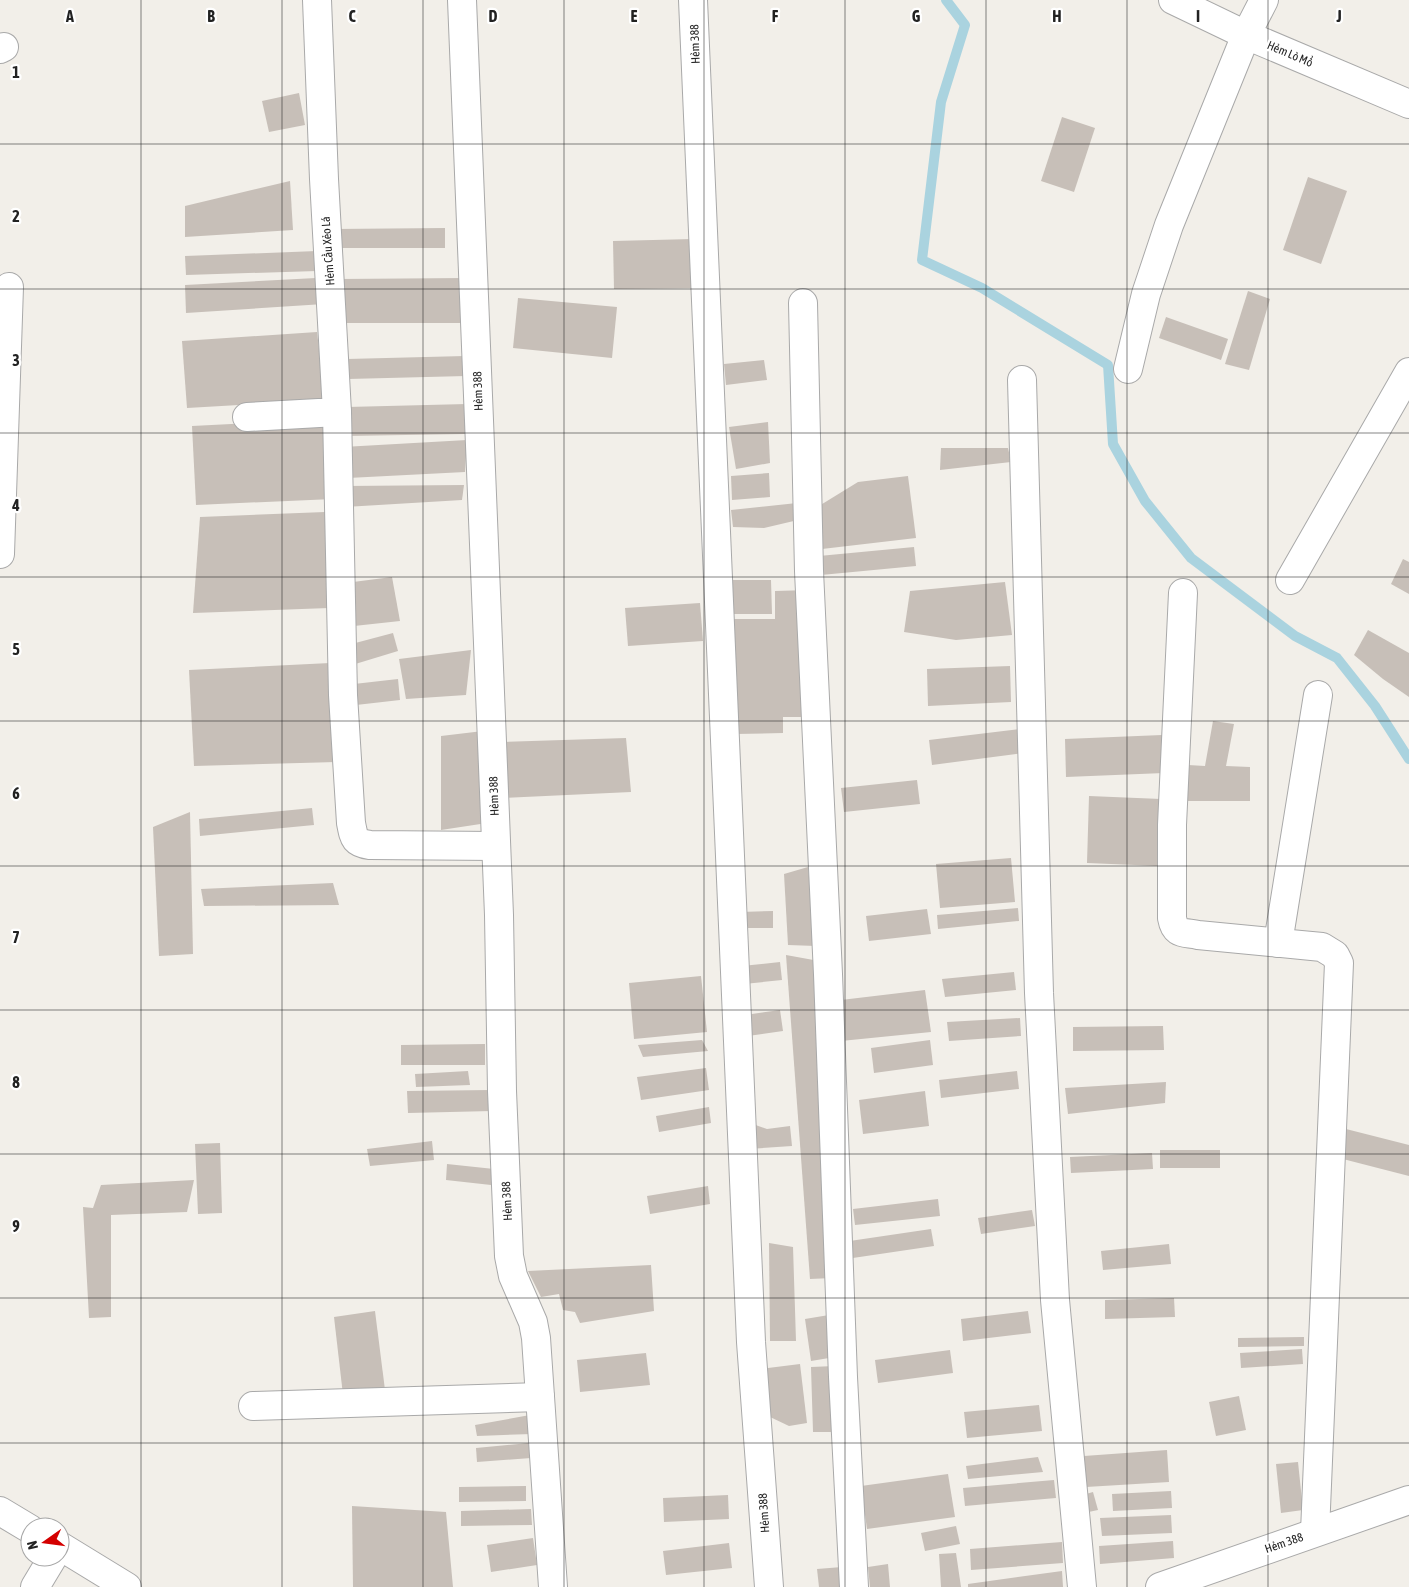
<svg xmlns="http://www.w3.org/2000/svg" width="1409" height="1587" font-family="'Asap Condensed',sans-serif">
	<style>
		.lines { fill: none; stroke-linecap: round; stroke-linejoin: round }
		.stream { stroke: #aad3df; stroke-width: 10 }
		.building { fill: #c7bfb8 }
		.street-casing { stroke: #a9a9a9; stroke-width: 30 }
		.street { stroke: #fff; stroke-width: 28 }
		.grid { fill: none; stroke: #222; stroke-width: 1; stroke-opacity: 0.55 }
		.labels { text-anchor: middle; stroke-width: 4.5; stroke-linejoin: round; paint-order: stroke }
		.street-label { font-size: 12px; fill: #222; stroke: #fff }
		.grid-label { font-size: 16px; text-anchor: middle; font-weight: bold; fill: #222; stroke: #fff; stroke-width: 4.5; stroke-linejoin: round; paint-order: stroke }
	</style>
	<rect width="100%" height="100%" fill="#f2efe9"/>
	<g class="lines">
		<polyline class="stream" points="946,0 965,25 941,102 922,260 982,288 1108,365 1113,444 1145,501 1191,558 1295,636 1337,658 1375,706 1409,759"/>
	</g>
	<g class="building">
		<polygon points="299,93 305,125 269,132 262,101"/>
		<polygon points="1062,117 1095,128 1074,192 1041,181"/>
		<polygon points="1308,177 1347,191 1321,264 1283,250"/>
		<polygon points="290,181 293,230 185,237 185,206"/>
		<polygon points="445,228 445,248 334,248 334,229"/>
		<polygon points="693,239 694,288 614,289 613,241"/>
		<polygon points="317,251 317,271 186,275 185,256"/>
		<polygon points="316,278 324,304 186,313 185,285"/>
		<polygon points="466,278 468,323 343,323 339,279"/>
		<polygon points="1248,291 1270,299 1249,370 1225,364"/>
		<polygon points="518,298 617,307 612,358 513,348"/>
		<polygon points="1166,317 1228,339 1221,360 1159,338"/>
		<polygon points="317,332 325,400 187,408 182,341"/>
		<polygon points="465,356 466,376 348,379 347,359"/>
		<polygon points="764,360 767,380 726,385 724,364"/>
		<polygon points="467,404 465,434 346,436 347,407"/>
		<polygon points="325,419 333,499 196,505 192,426"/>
		<polygon points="768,422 770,463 736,469 729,427"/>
		<polygon points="467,440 465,472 348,478 343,447"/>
		<polygon points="941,448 1008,448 1011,462 940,470"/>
		<polygon points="769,473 770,497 732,500 731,476"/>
		<polygon points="908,476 916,538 822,549 814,509 858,482"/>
		<polygon points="464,485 462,500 345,507 345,486"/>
		<polygon points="797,503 798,520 764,528 733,527 731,510"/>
		<polygon points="325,512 329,608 193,613 200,517"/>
		<polygon points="914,547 916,566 821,575 819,556"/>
		<polygon points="1403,559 1409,562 1409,594 1391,584"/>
		<polygon points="392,577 400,621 354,626 353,582"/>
		<polygon points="729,580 771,580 772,614 730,614"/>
		<polygon points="1005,582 1012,635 956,640 904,632 910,591"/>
		<polygon points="809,590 810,717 783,717 783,733 735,734 734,619 775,619 775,591"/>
		<polygon points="700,603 703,641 628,646 625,608"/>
		<polygon points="1368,630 1409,653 1409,697 1383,679 1354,655"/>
		<polygon points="393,633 398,651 352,665 344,646"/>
		<polygon points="471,650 466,695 406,699 399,659"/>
		<polygon points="330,663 336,762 194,766 189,670"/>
		<polygon points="1010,666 1011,702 928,706 927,669"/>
		<polygon points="398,679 400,700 356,705 354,684"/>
		<polygon points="1213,721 1234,724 1226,766 1250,767 1250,801 1188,801 1188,765 1205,766"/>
		<polygon points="1020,729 1023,753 932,765 929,740"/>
		<polygon points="483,731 487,823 441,830 441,736"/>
		<polygon points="1162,735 1164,773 1066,777 1065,739"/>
		<polygon points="626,738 631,792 504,798 501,742"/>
		<polygon points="917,780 920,804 844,812 841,788"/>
		<polygon points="1089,796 1161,799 1159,866 1087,863"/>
		<polygon points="312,808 314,825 200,836 199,819"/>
		<polygon points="190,812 193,954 159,956 153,827"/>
		<polygon points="1011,858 1015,902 940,908 936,864"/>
		<polygon points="808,867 816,946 788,945 784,874"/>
		<polygon points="333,883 339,905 204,906 201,889"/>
		<polygon points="1018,908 1019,921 938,929 937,915"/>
		<polygon points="927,909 931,934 869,941 866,916"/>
		<polygon points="773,911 773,928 741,928 740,912"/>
		<polygon points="786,955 819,961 832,1278 810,1279"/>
		<polygon points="780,962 782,980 744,984 742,966"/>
		<polygon points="1014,972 1016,990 945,997 942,979"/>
		<polygon points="701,976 707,1032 634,1039 629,983"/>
		<polygon points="925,990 931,1032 841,1041 841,1000"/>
		<polygon points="780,1010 783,1031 748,1036 745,1015"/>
		<polygon points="1020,1018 1021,1036 949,1041 947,1022"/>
		<polygon points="1163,1026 1164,1050 1073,1051 1073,1027"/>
		<polygon points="702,1040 708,1051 643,1057 638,1045"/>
		<polygon points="930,1040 933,1065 874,1073 871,1048"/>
		<polygon points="485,1044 485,1065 401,1065 401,1045"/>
		<polygon points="706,1068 709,1090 641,1100 637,1077"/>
		<polygon points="468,1071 470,1085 416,1087 415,1074"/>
		<polygon points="1017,1071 1019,1089 941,1098 939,1080"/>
		<polygon points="1166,1082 1165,1103 1068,1114 1065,1088"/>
		<polygon points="491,1090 492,1111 408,1113 407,1091"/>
		<polygon points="925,1091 929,1126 863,1134 859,1100"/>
		<polygon points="709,1107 711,1123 659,1132 656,1116"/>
		<polygon points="747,1122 767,1129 790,1126 792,1146 749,1149"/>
		<polygon points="1346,1129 1409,1145 1409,1176 1339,1158"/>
		<polygon points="432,1141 434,1160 370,1166 367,1149"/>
		<polygon points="220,1143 222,1213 198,1214 195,1144"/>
		<rect x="1160" y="1150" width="60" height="18"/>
		<polygon points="1152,1153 1153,1169 1071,1173 1070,1157"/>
		<polygon points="447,1164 494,1169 491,1185 446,1180"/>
		<polygon points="194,1180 187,1212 111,1215 111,1317 89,1318 83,1207 93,1208 101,1185"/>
		<polygon points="708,1186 710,1204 650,1214 647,1196"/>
		<polygon points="938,1199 940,1216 855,1225 853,1209"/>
		<polygon points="1032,1210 1035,1226 981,1234 978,1218"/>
		<polygon points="931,1229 934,1246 846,1259 843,1242"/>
		<polygon points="769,1243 793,1247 796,1341 770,1341"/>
		<polygon points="1169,1244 1171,1264 1103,1270 1101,1251"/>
		<polygon points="651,1265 654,1311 580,1323 575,1312 563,1310 559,1294 541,1297 528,1271"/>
		<polygon points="1174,1298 1175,1317 1105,1319 1105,1300"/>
		<polygon points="375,1311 385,1390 343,1395 334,1317"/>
		<polygon points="1028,1311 1031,1333 963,1341 961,1319"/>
		<polygon points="829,1315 835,1357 811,1361 805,1319"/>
		<polygon points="1304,1337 1304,1346 1238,1347 1238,1338"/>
		<polygon points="1302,1349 1303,1364 1241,1368 1240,1353"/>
		<polygon points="950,1350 953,1373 878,1383 875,1360"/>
		<polygon points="646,1353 650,1385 580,1392 577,1360"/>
		<polygon points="800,1364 807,1423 789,1426 768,1416 761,1369"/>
		<polygon points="835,1366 837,1432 813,1432 811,1367"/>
		<polygon points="1239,1396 1246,1430 1216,1436 1209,1402"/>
		<polygon points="1039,1405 1042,1431 967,1438 964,1412"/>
		<polygon points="530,1415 532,1434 477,1436 475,1425"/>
		<polygon points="529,1443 531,1458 477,1462 476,1448"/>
		<polygon points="1167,1450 1169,1482 1086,1487 1084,1456"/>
		<polygon points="1038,1457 1043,1472 968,1479 966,1466"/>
		<polygon points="1298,1462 1303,1510 1281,1513 1276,1464"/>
		<polygon points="948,1474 955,1517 867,1529 861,1486"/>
		<polygon points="1054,1480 1056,1498 965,1506 963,1488"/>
		<polygon points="526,1486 526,1501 459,1502 459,1487"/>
		<polygon points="1171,1491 1172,1508 1113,1511 1112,1494"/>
		<polygon points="1093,1492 1098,1510 1084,1513 1079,1496"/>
		<polygon points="728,1495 729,1519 664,1522 663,1498"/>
		<polygon points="352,1506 446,1512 453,1587 353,1587"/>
		<polygon points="531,1509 532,1525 461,1526 461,1511"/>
		<polygon points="1171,1515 1172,1533 1102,1536 1100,1518"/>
		<polygon points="956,1526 960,1544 925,1551 921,1533"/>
		<polygon points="533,1538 537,1565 491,1572 487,1545"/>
		<polygon points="1173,1541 1174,1558 1100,1564 1099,1546"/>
		<polygon points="1062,1542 1063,1563 971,1570 970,1549"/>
		<polygon points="729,1543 732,1568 666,1575 663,1551"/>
		<polygon points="956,1553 961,1587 941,1587 939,1554"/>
		<polygon points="888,1564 890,1587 870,1587 868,1567"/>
		<polygon points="842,1567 844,1587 819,1587 817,1569"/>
		<polygon points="1062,1571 1063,1587 968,1587 968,1584"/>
	</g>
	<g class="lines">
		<g class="street-casing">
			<g id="street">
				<polyline points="462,0 499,915 502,1091 509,1256 513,1276 533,1322 536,1338 553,1587"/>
				<polyline points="693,0 751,1342 769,1587"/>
				<polyline points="1173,0 1246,35 1409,104"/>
				<polyline points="0,49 4,47"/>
				<polyline points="803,303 809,571 828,974 843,1377 854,1587"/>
				<polyline points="1128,369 1146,294 1169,225 1246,35 1264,0"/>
				<polyline points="1022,380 1039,993 1055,1300 1082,1587"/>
				<path d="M337 412 343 695 351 823C354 838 354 843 370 845L496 846"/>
				<polyline points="247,417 337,412 324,179 317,0"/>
				<polyline points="0,554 9,287"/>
				<polyline points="1290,580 1409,372"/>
				<path d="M1183 593 1172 825V918C1175 935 1183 932 1198 935L1322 947 1335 955 1339 963 1315 1532"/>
				<polyline points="1278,943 1318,695"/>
				<polyline points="253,1406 540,1397"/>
				<polyline points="0,1511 30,1529"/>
				<polyline points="60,1546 127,1587"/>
				<polyline points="35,1587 53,1557"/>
				<polyline points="1160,1587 1409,1500"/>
			</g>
		</g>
		<use href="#street" class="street"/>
	</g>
	<path class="grid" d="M141 0V1587M282 0V1587M423 0V1587M564 0V1587M704 0V1587M845 0V1587M986 0V1587M1127 0V1587M1268 0V1587M0 144H1409M0 289H1409M0 433H1409M0 577H1409M0 721H1409M0 866H1409M0 1010H1409M0 1154H1409M0 1298H1409M0 1443H1409"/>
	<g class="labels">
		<g class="street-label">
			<text transform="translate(695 44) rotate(-92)" y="4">Hẻm 388</text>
			<text transform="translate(1290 54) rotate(23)" y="4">Hẻm Lò Mổ</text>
			<text transform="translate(328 251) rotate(-94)" y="4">Hẻm Cầu Xẻo Lá</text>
			<text transform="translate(478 391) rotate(-92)" y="4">Hẻm 388</text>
			<text transform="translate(494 796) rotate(-92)" y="4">Hẻm 388</text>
			<text transform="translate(507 1201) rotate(-93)" y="4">Hẻm 388</text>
			<text transform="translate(764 1513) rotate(-94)" y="4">Hẻm 388</text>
			<text transform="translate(1284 1543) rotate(-19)" y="4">Hẻm 388</text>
		</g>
	</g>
	<g class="grid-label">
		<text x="70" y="22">A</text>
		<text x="211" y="22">B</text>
		<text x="352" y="22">C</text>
		<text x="493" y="22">D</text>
		<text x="634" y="22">E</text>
		<text x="775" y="22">F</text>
		<text x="916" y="22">G</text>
		<text x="1057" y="22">H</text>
		<text x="1198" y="22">I</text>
		<text x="1339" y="22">J</text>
		<text x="16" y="78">1</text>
		<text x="16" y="222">2</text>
		<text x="16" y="366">3</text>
		<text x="16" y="511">4</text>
		<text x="16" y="655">5</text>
		<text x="16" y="799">6</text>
		<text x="16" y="943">7</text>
		<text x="16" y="1088">8</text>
		<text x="16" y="1232">9</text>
	</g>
	<g transform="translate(45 1542) rotate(256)"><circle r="24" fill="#ffffff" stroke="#a7a7a7"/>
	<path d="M0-4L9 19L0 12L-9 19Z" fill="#d40000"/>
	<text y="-8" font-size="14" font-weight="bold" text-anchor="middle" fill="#222222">N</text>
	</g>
</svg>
